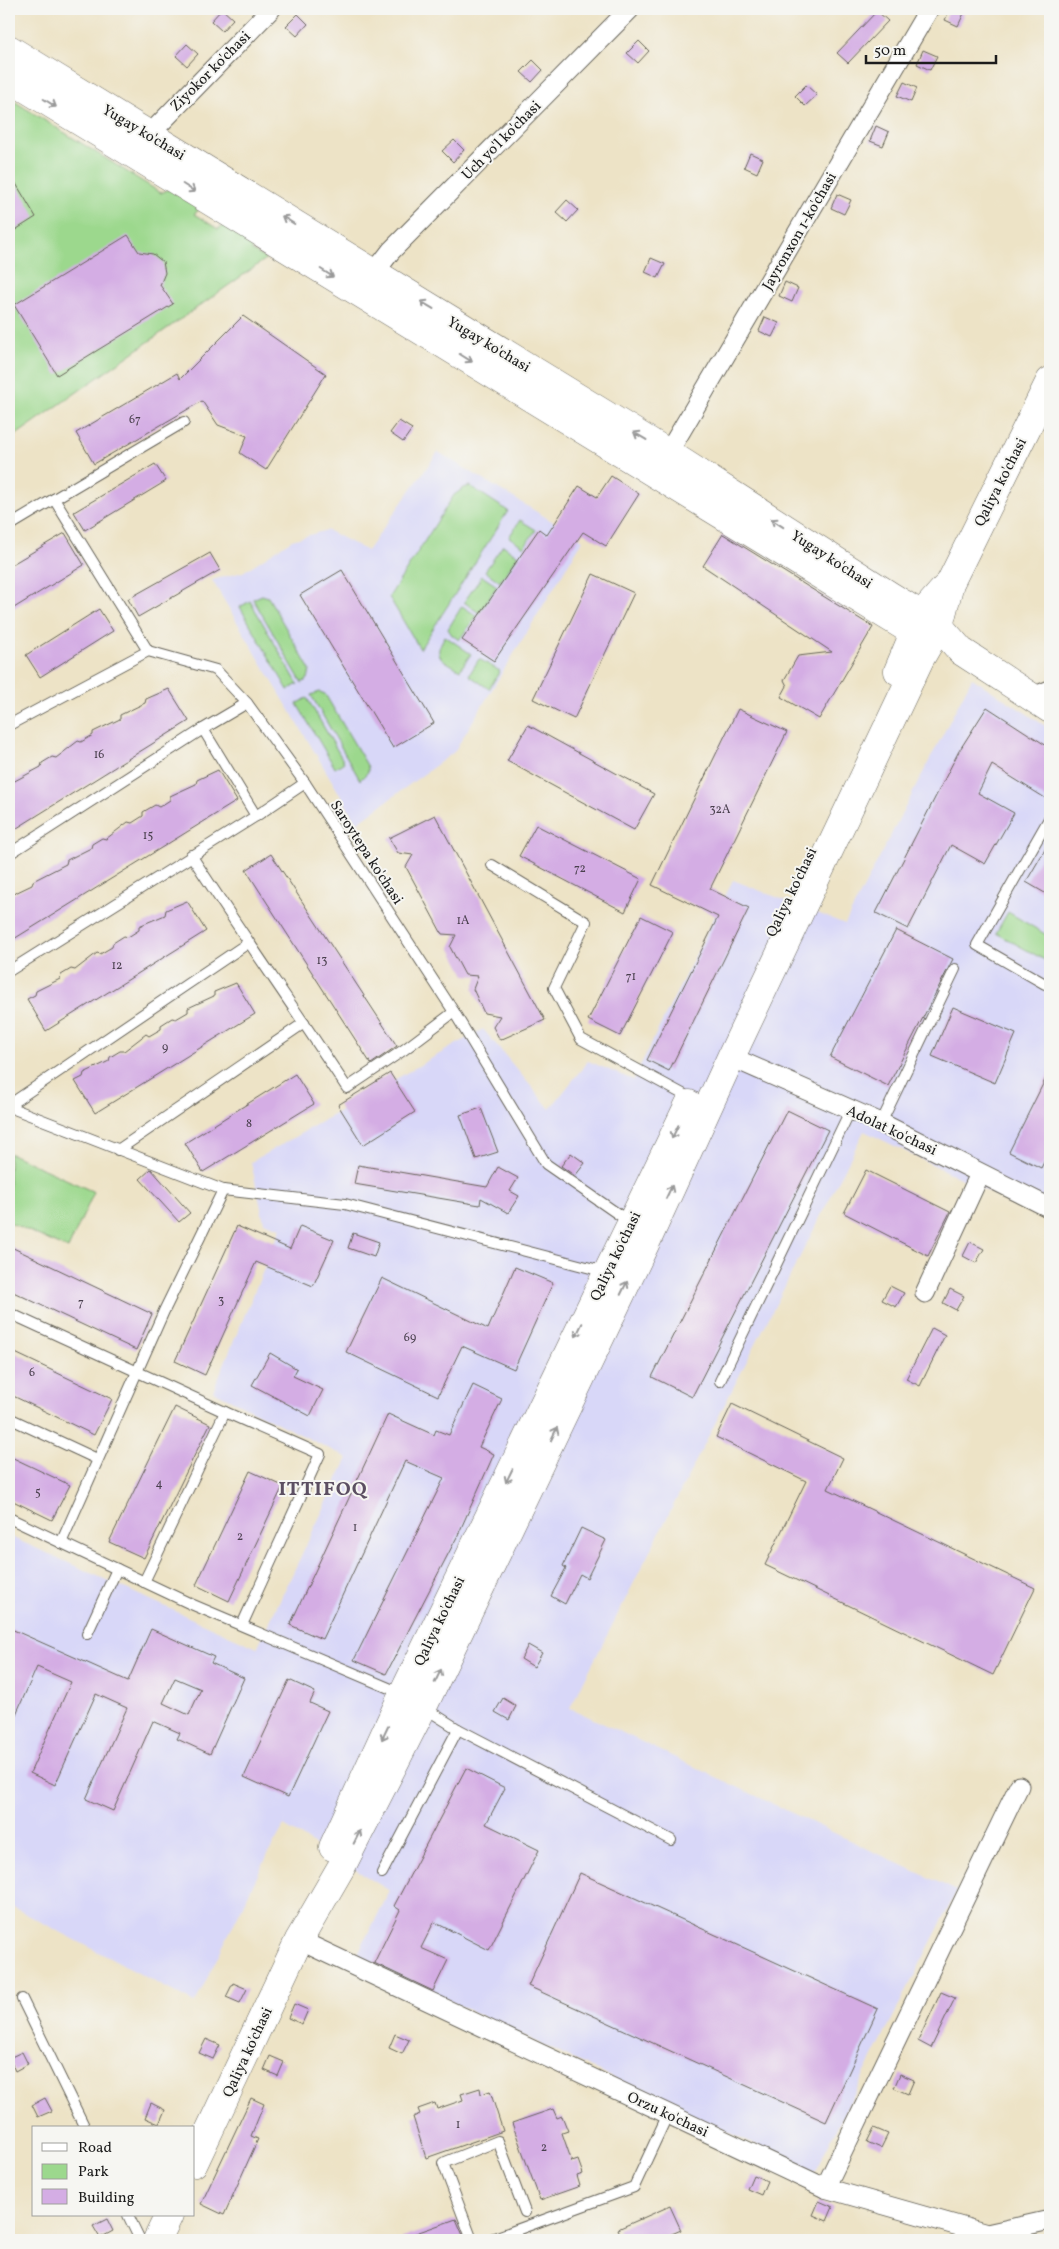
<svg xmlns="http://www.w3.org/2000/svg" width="1059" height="2249" font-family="Vollkorn,serif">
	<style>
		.built { fill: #d8d7f8 }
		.green { fill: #9cd88d; stroke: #5c7a54 }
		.building { fill: #d4ade4; fill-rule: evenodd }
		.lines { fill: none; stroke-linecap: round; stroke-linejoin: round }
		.lane-casing { stroke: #656258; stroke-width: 12 }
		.street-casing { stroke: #656258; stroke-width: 21 }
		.secondary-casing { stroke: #656258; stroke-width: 29 }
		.lane { stroke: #fff; stroke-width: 10 }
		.street { stroke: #fff; stroke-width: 19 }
		.secondary { stroke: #fff; stroke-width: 28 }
		.oneway { stroke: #999 }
		.labels { text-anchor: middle; stroke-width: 4; stroke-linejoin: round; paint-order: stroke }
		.number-label { font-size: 12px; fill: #4a404e }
		.street-label { font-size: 15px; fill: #1c1c1c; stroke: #f6f6f2 }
		.district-label { font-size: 20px; font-weight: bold; letter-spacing: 1px; fill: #5c4f62; stroke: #f6f6f2 }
	</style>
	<rect width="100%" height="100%" fill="#f6f6f2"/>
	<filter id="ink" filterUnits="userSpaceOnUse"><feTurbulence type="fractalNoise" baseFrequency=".02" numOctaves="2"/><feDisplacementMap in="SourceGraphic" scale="10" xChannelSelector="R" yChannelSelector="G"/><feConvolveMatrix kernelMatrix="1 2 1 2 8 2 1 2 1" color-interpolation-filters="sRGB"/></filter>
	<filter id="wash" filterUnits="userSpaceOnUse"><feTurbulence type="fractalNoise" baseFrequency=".0096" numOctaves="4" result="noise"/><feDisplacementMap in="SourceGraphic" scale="20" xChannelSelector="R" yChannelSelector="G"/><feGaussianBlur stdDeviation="1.12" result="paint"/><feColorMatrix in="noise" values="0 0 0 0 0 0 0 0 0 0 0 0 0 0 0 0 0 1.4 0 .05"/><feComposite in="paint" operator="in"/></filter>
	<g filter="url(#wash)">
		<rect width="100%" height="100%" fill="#ede3c6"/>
		<g class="built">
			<polygon points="438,452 583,540 454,752 357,823 212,580 243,572 292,540 327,530 367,551"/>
			<polygon points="972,678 1050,729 1050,1222 864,1131 570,1708 957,1891 814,2173 356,1957 390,1891 284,1826 269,1852 195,2003 9,1905 9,1536 257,1648 348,1458 213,1391 281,1228 264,1222 251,1162 483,1029 550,1109 588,1061 633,1080 733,880 845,924"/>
		</g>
		<g class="green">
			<polygon points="9,98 161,193 169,189 200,209 194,214 218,229 228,223 261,243 251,250 266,259 9,440"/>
			<polygon points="470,486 508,511 420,649 389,597 454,495 464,488"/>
			<polygon points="520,520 536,530 524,547 509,537"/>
			<polygon points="503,545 518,556 500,582 485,571"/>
			<polygon points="482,576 497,586 479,613 464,602"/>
			<polygon points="262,595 268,597 310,670 308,679 302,683 253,599"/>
			<polygon points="250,601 298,684 288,690 240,607"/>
			<polygon points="462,606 477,616 459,640 452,635 448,629"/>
			<path d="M445 636 471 654 460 670C443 659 431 658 445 636Z"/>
			<polygon points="479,659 500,671 489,689 469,675"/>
			<polygon points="320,692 325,694 368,767 368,772 360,780 311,695"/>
			<polygon points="307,698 344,762 335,768 297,704"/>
			<polygon points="1008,912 1050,937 1050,963 996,933"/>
			<polygon points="9,1153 94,1192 68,1249 9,1222"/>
		</g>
		<g id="blocks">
			<g class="building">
				<polygon points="222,9 233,19 222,31 211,21"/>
				<polygon points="950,9 966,9 958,26 945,20"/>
				<polygon points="877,11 888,21 848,63 837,53"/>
				<polygon points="298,14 308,24 297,36 286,26"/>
				<polygon points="639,41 649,51 638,63 627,53"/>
				<polygon points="187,44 198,54 187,66 176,56"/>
				<polygon points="923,50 937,56 930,70 917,64"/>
				<polygon points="533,60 543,70 532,82 521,72"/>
				<polygon points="904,82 917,88 911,102 897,96"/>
				<polygon points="806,85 817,95 805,106 795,96"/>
				<polygon points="876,126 889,132 883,146 870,141"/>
				<polygon points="454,140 464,150 453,162 442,151"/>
				<polygon points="750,153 763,159 757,173 744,167"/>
				<polygon points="9,172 36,217 9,234"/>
				<polygon points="837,194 851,200 844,214 831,208"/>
				<polygon points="567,200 578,210 567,222 556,212"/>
				<polygon points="128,235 139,252 153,254 163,262 165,273 160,285 173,304 57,375 14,305"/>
				<polygon points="651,258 665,264 658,278 645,272"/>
				<polygon points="785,282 798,288 792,302 779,296"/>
				<polygon points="243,316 326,374 266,470 240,453 247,436 218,425 202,401 94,464 76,433 177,373 180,379"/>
				<polygon points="765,317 779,323 772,337 759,331"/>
				<polygon points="399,421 412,429 403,442 390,433"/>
				<polygon points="155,464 166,481 85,530 74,512"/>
				<polygon points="611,476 639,494 606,546 583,532 494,661 462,640 539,529 547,535 579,486 597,497"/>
				<polygon points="65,533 84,565 9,611 9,566"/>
				<polygon points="723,534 873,627 819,719 781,697 787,686 784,680 798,656 832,652 703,566"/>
				<polygon points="210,553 220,570 138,617 128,599"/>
				<polygon points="342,570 434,723 393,748 300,595"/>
				<polygon points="593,574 634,593 574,719 533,699"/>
				<polygon points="99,609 113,631 40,677 26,655"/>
				<polygon points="169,689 189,721 9,833 9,784 41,767 42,763 52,757 56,758 78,741 81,742 93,735 93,732 120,719 120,715 145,703 146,699"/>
				<polygon points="987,707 1050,748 1050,801 992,765 978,793 1014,813 985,864 951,845 908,929 876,913 959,751"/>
				<polygon points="738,709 787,732 710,889 749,908 669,1071 647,1060 718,917 652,885"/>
				<polygon points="528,725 654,794 634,830 507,761"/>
				<polygon points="218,770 237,801 9,942 9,896 32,885 33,881 66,864 67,860 91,848 92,844 102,838 106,839 128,822 132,823 143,816 143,812 155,805 159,807 170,800 170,796 196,784 197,780"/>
				<polygon points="435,815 545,1020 500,1040 493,1027 500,1016 484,1013 473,989 478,976 465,975 450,947 456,935 442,934 406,867 413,855 398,853 389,838"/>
				<polygon points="536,825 641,879 625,912 519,856"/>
				<polygon points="1050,841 1050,896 1026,882"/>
				<polygon points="271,854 397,1046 371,1064 246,870"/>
				<polygon points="187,901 206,931 46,1031 27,999 35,995 36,991 60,979 61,975 71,969 75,970 97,953 100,954 112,947 113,943 124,936 128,937 139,930 139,926 165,915 166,910"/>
				<polygon points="641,916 673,932 620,1036 588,1020"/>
				<polygon points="896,930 953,959 888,1086 830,1057"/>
				<polygon points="236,983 255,1014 95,1113 75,1081 83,1077 84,1073 109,1061 110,1057 120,1051 124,1051 146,1034 149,1036 161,1029 161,1025 172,1018 176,1019 188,1012 188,1008 214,996 214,992"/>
				<polygon points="953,1007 1016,1034 995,1083 932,1056"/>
				<polygon points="1050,1070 1050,1150 1041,1168 1009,1152"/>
				<polygon points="390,1073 415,1112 363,1145 338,1105"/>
				<polygon points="295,1074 314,1104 203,1172 185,1143"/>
				<polygon points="481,1108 498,1152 476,1159 460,1115"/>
				<polygon points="787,1110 828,1130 692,1397 652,1377"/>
				<polygon points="571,1153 585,1163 575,1176 561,1166"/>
				<polygon points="358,1165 487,1187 498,1167 518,1178 510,1191 519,1196 508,1213 481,1198 480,1205 354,1184"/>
				<polygon points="151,1169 190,1213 179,1222 140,1179"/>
				<polygon points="866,1170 950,1212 928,1256 844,1213"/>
				<polygon points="237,1226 290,1249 300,1226 334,1240 313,1286 256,1262 205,1375 175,1361"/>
				<polygon points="353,1233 379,1242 374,1257 348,1248"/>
				<polygon points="970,1242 984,1249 976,1263 963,1256"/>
				<polygon points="9,1246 152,1314 136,1350 9,1290"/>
				<polygon points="515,1267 553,1283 514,1369 462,1346 438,1396 346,1352 382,1278 488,1329"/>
				<polygon points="890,1286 904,1293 896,1307 882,1300"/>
				<polygon points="950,1289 964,1296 956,1310 943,1303"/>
				<polygon points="932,1328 945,1335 920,1386 906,1379"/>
				<polygon points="9,1350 112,1399 94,1435 9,1394"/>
				<polygon points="270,1353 297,1369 293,1376 323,1390 310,1416 252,1385"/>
				<polygon points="473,1385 502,1399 479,1447 494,1454 458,1535 386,1674 354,1660 444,1478 405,1461 322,1639 290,1625 388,1414 434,1435 436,1430 449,1435"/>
				<polygon points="732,1404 843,1458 828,1489 1035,1588 993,1675 765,1565 806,1481 716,1437"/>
				<polygon points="175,1407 210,1424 144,1558 109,1542"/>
				<polygon points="9,1456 70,1485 52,1520 9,1499"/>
				<polygon points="250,1471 283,1486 229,1601 196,1585"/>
				<polygon points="581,1528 606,1540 587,1578 580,1574 565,1604 551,1596 566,1568 563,1566"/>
				<path d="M9 1628 128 1681 151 1629 214 1657 211 1663 244 1678 210 1754 177 1739 180 1733 153 1721 113 1811 86 1799 127 1708 96 1694 55 1785 30 1773 71 1682 37 1667 9 1730ZM175 1678 201 1689 189 1715 163 1703Z"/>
				<polygon points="528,1645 542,1653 534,1667 521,1659"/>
				<polygon points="289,1680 315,1692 310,1703 328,1711 288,1797 244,1777"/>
				<polygon points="503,1698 516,1706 509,1720 495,1712"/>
				<polygon points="466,1768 505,1788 486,1824 539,1850 489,1950 434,1922 421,1948 448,1960 433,1991 374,1963 400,1910 394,1906"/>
				<polygon points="580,1873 878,2009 826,2122 528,1986"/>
				<polygon points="233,1983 247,1989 240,2003 226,1997"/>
				<polygon points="941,1992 955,1998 931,2048 918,2041"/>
				<polygon points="294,2004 308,2010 302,2024 288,2018"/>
				<polygon points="395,2034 409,2040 402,2054 389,2048"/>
				<polygon points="206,2039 220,2045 213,2059 199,2053"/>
				<polygon points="22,2052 28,2064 15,2071 9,2058"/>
				<polygon points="270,2056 284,2062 278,2076 264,2070"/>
				<polygon points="900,2074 914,2080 908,2094 894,2088"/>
				<polygon points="480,2088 481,2094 490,2091 503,2131 426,2158 413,2117 420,2114 418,2109 435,2103 437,2109 463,2100 461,2094"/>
				<polygon points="45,2098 52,2111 38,2117 32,2105"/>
				<polygon points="251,2098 264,2104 251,2136 258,2139 224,2215 201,2204"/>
				<polygon points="151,2103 165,2110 159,2124 145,2118"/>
				<polygon points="553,2109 557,2118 562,2116 568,2131 562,2133 572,2162 578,2160 583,2174 577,2176 580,2186 540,2200 512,2123"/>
				<polygon points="874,2128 888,2134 881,2148 867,2142"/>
				<polygon points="753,2175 767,2181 761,2195 747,2189"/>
				<polygon points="819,2201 833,2207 827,2221 813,2215"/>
				<polygon points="670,2206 681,2230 658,2240 623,2240 618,2229"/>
				<polygon points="107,2219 113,2231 100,2238 93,2226"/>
				<polygon points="456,2219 465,2240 402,2240 402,2238"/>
			</g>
		</g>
	</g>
	<g filter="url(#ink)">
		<use href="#blocks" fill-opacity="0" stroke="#656258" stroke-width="1"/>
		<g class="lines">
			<g class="lane-casing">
				<g id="lane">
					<polyline points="54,499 184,422"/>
					<polyline points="9,526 54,499 148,651"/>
					<polyline points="1031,693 1050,685"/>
					<polyline points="9,725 148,651 216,670 247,703 305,783 454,1012 546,1164 631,1223"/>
					<polyline points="203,729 247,703"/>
					<polyline points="256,816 305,783"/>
					<polyline points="9,854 203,729 256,816 9,971"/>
					<path d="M191 855C242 934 296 1010 347 1088L405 1049 454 1012"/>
					<polyline points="492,865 586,922 554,988 581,1039 692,1099"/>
					<polyline points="1045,984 977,945 1050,817"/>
					<polyline points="9,1105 248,943"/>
					<polyline points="9,1107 223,1190"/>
					<polyline points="881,1123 955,969"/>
					<polyline points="118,1150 304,1023"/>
					<polyline points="9,1313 225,1412 144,1582"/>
					<polyline points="720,1381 850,1111"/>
					<polyline points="225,1412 320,1454 242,1625"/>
					<polyline points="9,1418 97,1459"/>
					<polyline points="9,1518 191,1604 403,1694"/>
					<polyline points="61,1543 164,1311 223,1190 345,1204 606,1272"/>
					<polyline points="87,1634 117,1569"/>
					<polyline points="423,1707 458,1729 671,1840"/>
					<polyline points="382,1873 458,1729"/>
					<polyline points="22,1999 85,2128"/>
					<polyline points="128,2215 140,2240"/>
					<polyline points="472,2240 443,2163 498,2141 525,2212"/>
					<polyline points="489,2240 634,2187 668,2114"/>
				</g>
			</g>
			<g class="street-casing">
				<g id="street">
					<polyline points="149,135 271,9"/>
					<polyline points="374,273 391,251 630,9"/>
					<polyline points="668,453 929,9"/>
					<polyline points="731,1057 881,1123 1050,1208"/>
					<polyline points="925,1293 980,1174"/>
					<polyline points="299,1940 825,2188 987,2234 1050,2220"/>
					<polyline points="825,2188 1019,1786"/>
				</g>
			</g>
			<g class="secondary-casing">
				<g id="secondary">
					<polyline points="9,49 668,453 889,595 939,626 961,651 1050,709"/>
					<polyline points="9,78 928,641"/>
					<polyline points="898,671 922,614 945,588"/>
					<polyline points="333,1847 403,1694 689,1104"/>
					<polyline points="194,2163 299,1940 343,1864 423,1707 649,1236 731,1057 920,659 939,626 950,583 1050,381"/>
					<polyline points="157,2240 169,2215"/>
				</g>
			</g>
			<use href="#lane" class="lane"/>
			<use href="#street" class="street"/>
			<use href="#secondary" class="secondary"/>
		</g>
		<defs><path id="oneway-shaft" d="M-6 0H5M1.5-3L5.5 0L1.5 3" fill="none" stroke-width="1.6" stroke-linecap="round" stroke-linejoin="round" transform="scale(1.25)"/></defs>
		<g class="oneway">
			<use href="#oneway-shaft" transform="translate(50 103) rotate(32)"/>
			<use href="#oneway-shaft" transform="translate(189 188) rotate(32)"/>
			<use href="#oneway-shaft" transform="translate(288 220) rotate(-148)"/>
			<use href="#oneway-shaft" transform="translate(327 273) rotate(32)"/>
			<use href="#oneway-shaft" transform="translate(427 305) rotate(-149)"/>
			<use href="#oneway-shaft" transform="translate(466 358) rotate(32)"/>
			<use href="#oneway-shaft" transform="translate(640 436) rotate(-149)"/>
			<use href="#oneway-shaft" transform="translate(777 523) rotate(-147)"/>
			<use href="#oneway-shaft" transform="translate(675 1132) rotate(116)"/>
			<use href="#oneway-shaft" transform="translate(669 1192) rotate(-65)"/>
			<use href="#oneway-shaft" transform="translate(624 1288) rotate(-64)"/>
			<use href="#oneway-shaft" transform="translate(579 1330) rotate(116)"/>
			<use href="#oneway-shaft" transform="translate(554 1434) rotate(-64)"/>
			<use href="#oneway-shaft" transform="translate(509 1476) rotate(116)"/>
			<use href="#oneway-shaft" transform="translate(438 1676) rotate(-64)"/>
			<use href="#oneway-shaft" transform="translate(385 1733) rotate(115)"/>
			<use href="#oneway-shaft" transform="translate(357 1837) rotate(-63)"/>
		</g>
	</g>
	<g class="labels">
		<g class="number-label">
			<text x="135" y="423">67</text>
			<text x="99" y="758">16</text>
			<text x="720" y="813">32А</text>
			<text x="148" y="839">15</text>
			<text x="580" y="872">72</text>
			<text x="463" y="924">1А</text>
			<text x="322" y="964">13</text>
			<text x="117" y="969">12</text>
			<text x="631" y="980">71</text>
			<text x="165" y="1051">9</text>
			<text x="249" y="1127">8</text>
			<text x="221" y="1304">3</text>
			<text x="81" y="1306">7</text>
			<text x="410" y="1341">69</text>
			<text x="32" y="1376">6</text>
			<text x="159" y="1487">4</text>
			<text x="38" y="1496">5</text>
			<text x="355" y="1531">1</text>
			<text x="240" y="1540">2</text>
			<text x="458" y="2128">1</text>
			<text x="544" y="2151">2</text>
		</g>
		<g class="street-label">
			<text transform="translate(210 71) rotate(-45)" y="5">Ziyokor ko'chasi</text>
			<text transform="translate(144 132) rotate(31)" y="5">Yugay ko'chasi</text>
			<text transform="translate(501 140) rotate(-45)" y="5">Uch yo'l ko'chasi</text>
			<text transform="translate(799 231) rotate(-60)" y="5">Jayronxon 1-ko'chasi</text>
			<text transform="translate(489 344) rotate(31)" y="5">Yugay ko'chasi</text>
			<text transform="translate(1000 482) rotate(-63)" y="5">Qaliya ko'chasi</text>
			<text transform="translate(832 559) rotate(33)" y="5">Yugay ko'chasi</text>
			<text transform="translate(367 852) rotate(57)" y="5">Saroytepa ko'chasi</text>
			<text transform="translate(791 892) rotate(-64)" y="5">Qaliya ko'chasi</text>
			<text transform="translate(892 1130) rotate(25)" y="5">Adolat ko'chasi</text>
			<text transform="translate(615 1256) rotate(-64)" y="5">Qaliya ko'chasi</text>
			<text transform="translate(439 1621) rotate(-64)" y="5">Qaliya ko'chasi</text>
			<text transform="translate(247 2052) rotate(-65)" y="5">Qaliya ko'chasi</text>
			<text transform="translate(668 2114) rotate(25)" y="5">Orzu ko'chasi</text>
		</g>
		<g class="district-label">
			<text x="323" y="1495">ITTIFOQ</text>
		</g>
	</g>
	<rect width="1059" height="2249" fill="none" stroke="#f6f6f2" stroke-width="30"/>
	<rect x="32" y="2126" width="162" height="90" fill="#f6f6f2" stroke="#9f9f9c"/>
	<rect x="42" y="2143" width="25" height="8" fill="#ffffff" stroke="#9f9f9c"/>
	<text x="78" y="2152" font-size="15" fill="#1c1c1c">Road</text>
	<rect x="42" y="2164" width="25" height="15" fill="#9cd88d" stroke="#9f9f9c"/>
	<text x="78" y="2176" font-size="15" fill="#1c1c1c">Park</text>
	<rect x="42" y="2189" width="25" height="15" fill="#d4ade4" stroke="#9f9f9c"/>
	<text x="78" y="2202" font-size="15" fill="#1c1c1c">Building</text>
	<path d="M866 55v8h130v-8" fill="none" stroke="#1c1c1c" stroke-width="2.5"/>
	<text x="874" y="55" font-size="15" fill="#1c1c1c" stroke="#f6f6f2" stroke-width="4" paint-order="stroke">50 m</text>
</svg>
